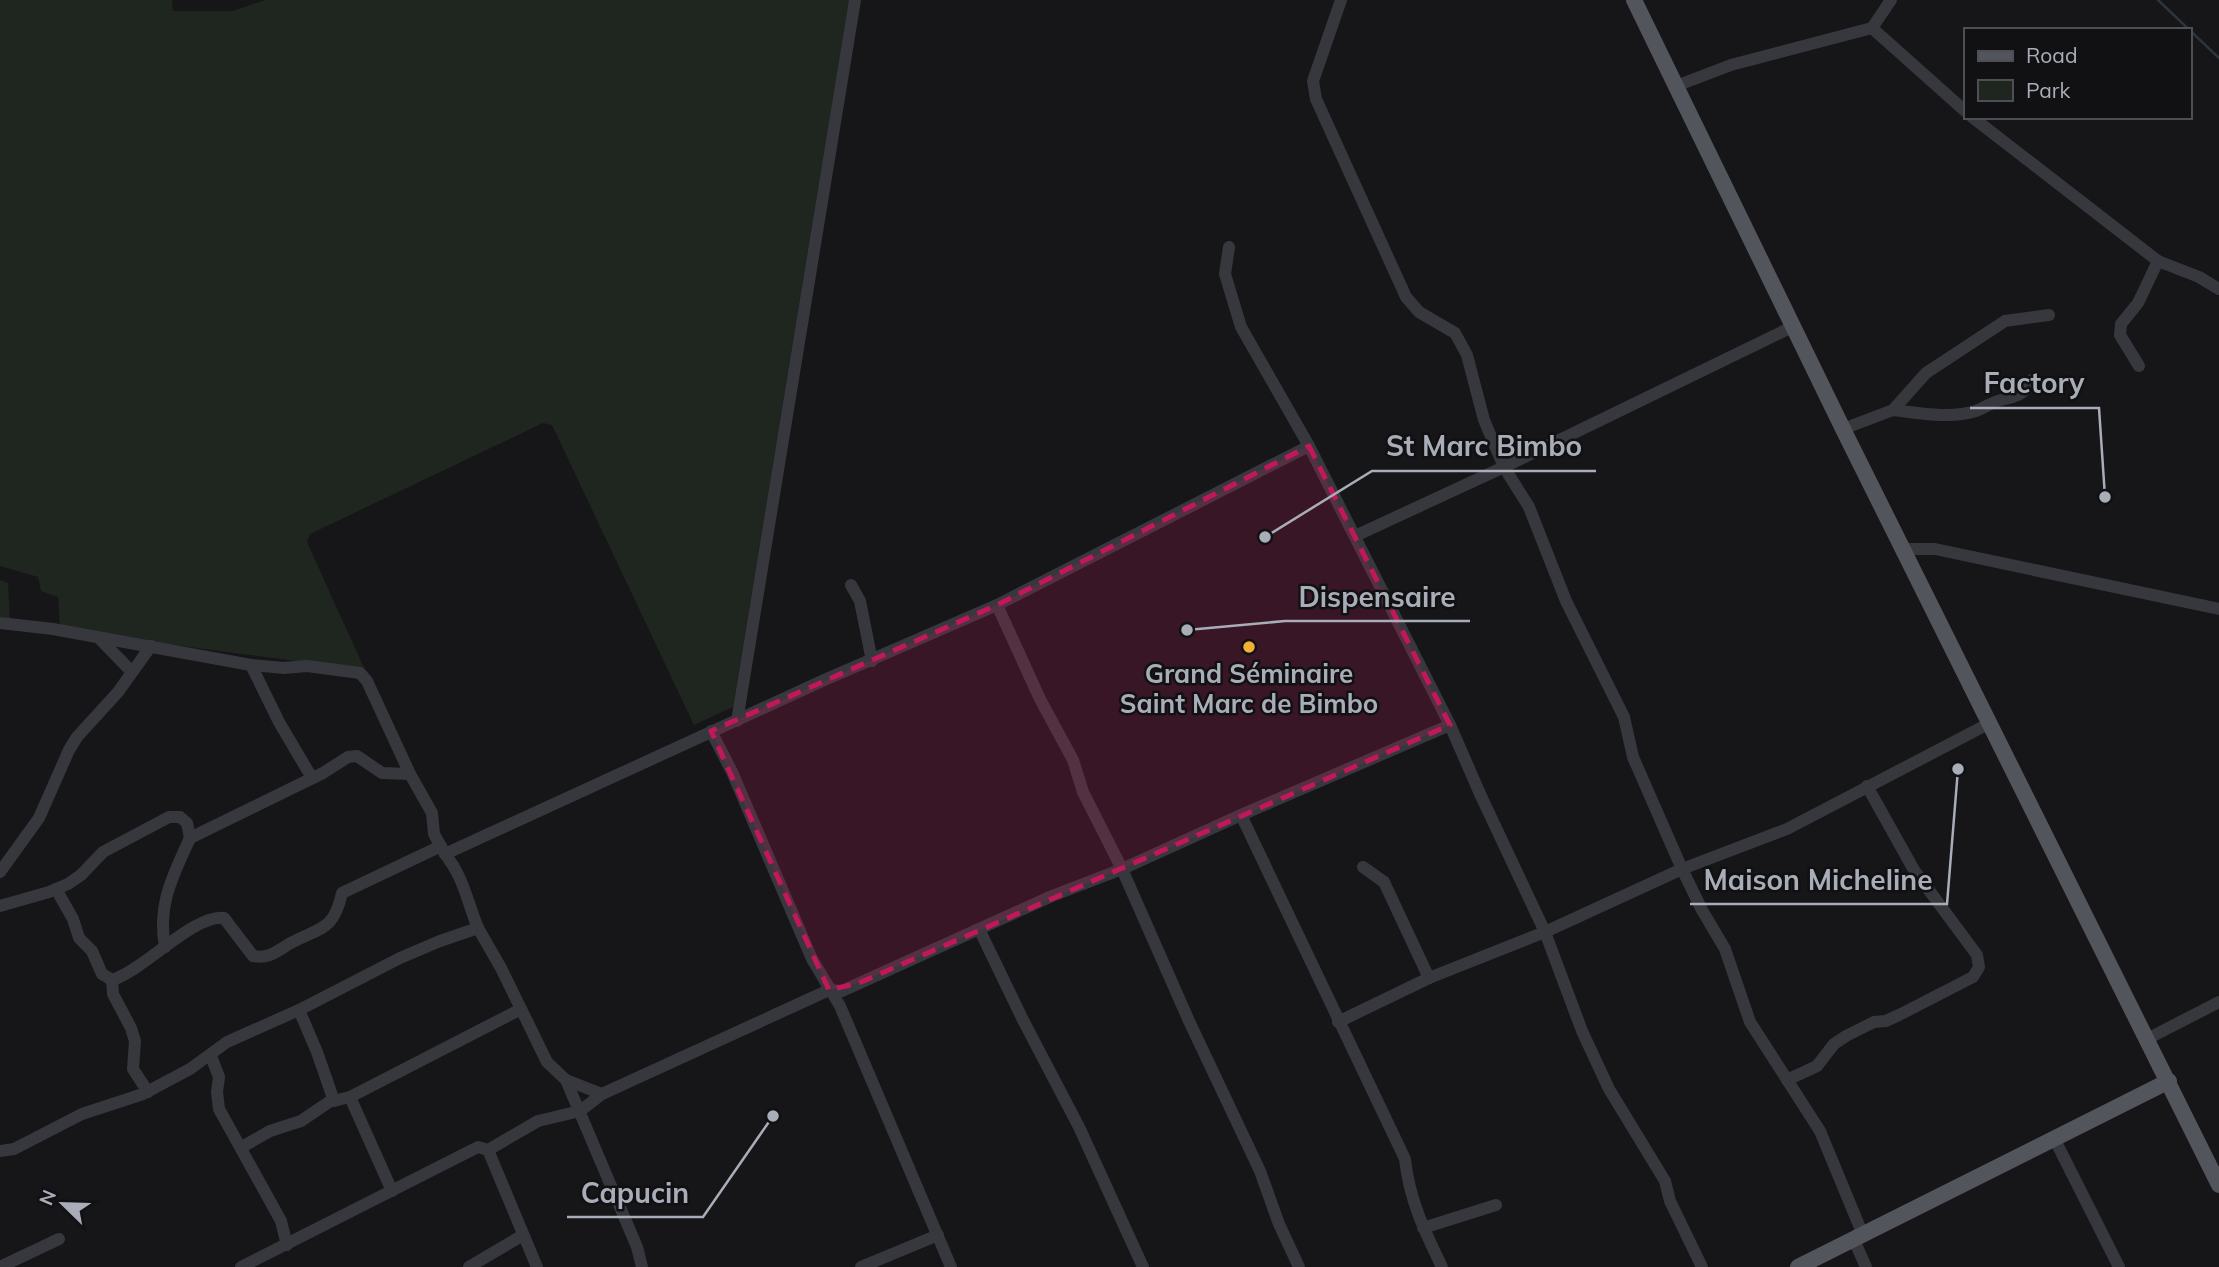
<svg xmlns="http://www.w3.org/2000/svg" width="2219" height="1267" font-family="Mulish,sans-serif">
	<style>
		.green { fill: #1e261f }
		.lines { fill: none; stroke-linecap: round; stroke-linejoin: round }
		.stream { stroke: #2c353c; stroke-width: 2.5 }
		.minor { stroke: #37383d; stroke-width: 12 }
		.major { stroke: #53555c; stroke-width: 16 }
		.marked { fill: #c2185b; fill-opacity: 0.2; stroke: #c2185b; stroke-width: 5; stroke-dasharray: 14 9; stroke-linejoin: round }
		.poi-dot { fill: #f2b134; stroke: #111113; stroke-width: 2.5 }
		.labels { text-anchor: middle; stroke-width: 5; stroke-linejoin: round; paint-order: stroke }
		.poi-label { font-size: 26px; font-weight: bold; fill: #a8adb8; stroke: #111113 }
		.leader { fill: none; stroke: #a8adb8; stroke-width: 2.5 }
		.callout-dot { fill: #a8adb8; stroke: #111113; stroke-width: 2.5 }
		.callout-label { font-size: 28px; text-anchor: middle; font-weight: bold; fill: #a8adb8; stroke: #111113; stroke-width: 5; stroke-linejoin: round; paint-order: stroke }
	</style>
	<rect width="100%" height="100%" fill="#161618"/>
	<g class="green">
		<polygon points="0,0 172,0 173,11 233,11 265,0 849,0 733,707 694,725 552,425 543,423 310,534 307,542 365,670 60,630 58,597 41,591 38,577 0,566"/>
		<polygon points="0,580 8,583 10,620 0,618"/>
	</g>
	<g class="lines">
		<polyline class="stream" points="2158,0 2219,58"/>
		<g class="minor">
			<polyline points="1341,0 1313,81 1316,99 1406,297 1419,312 1455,333 1467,355 1484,420 1504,467 1529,507 1566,601 1624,717 1633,757 1682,869 1702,910 1725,949 1750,1022 1820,1131 1863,1235"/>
			<polyline points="1872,28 1891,0"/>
			<polyline points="1676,86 1731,65 1872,28 1965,111"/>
			<polyline points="1972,117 2158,261 2199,277 2219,289"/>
			<polyline points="1229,247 1225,274 1241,327 1309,446 1450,725 1481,796 1545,932 1582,1031 1609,1089 1665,1181 1670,1201 1702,1267"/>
			<polyline points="2139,366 2120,335 2121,324 2138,303 2158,261"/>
			<path d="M1893 410C1919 413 1951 419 1976 411 1984 408 1992 402 2001 400 2014 397 2027 394 2032 380"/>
			<polyline points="1843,429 1893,410 1926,373 2005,321 2049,315"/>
			<polyline points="1355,536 1504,467 1794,326"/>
			<polyline points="1903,549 1935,549 2219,609"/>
			<polyline points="851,585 860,601 872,661"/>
			<polyline points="997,605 1040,699 1073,760 1083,792 1122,869 1189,1021 1260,1171 1279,1224 1299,1267"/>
			<polyline points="0,623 53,629 251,665 284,668 307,666 360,673 367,681 410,774 432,813 434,834 445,854 822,681 997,605 1309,446"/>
			<polyline points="99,638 131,671"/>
			<polyline points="251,665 279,722 312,778"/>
			<polyline points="737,721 855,0"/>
			<polyline points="711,731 732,772 812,959 840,1006 951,1267"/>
			<path d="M1241 815 1405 1159C1409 1199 1425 1232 1442 1267"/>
			<path d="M445 854C464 878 467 901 478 928"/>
			<polyline points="1363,867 1384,882 1429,978"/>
			<polyline points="0,872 39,818 69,750 77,737 118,692 151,646"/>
			<path d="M56 889 73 919 79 938 92 951 102 974 112 980C144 970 194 914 224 918L253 956C268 959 276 952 289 944 319 927 333 933 342 893L441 846"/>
			<polyline points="0,906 49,892 68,884 81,875 103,852 169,817 180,817 187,823 190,838 323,773 348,757 357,756 382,773 410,774"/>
			<polyline points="980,931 1023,1020 1079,1127 1143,1267"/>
			<path d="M165 947C157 904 173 876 190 838"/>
			<polyline points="112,980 113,994 131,1028 135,1041 133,1069 148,1092"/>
			<polyline points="299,1010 317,1052 334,1101"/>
			<polyline points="1338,1022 1429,978 1545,932 1682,869 1787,829 1990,723"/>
			<polyline points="2147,1039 2219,1002"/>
			<polyline points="211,1056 219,1077 217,1092 219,1109 281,1221 287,1245"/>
			<polyline points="566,1080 602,1094"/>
			<polyline points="1787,1080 1817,1066 1834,1044 1846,1036 1874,1022 1886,1021 1899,1015 1973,977 1979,967 1977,955 1914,870 1867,786"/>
			<polyline points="350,1097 392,1191"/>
			<polyline points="2055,1140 2119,1267"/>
			<polyline points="242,1147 270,1131 301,1121 329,1102 350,1097 521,1009"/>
			<polyline points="488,1150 537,1267"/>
			<polyline points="0,1151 14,1149 82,1114 143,1094 190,1069 227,1042 299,1010 400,958 440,941 478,928 501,968 547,1062 566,1080 637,1247 642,1267"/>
			<polyline points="1423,1228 1496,1205"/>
			<polyline points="1854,1240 1866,1267"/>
			<polyline points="0,1267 59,1239"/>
			<polyline points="241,1267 478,1147 488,1150 538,1121 580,1111 602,1094 829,990 842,991 1052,896 1122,869 1241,815 1450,725"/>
			<polyline points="469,1267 523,1235"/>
			<polyline points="861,1267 938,1235"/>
		</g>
		<g class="major">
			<polyline points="1634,0 1843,429 2219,1185"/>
			<polyline points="1798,1267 2169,1081"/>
		</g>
	</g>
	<path class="marked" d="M1309 446 1450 725 859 983 829 990 711 731 997 605Z"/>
	<circle class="poi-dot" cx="1249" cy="647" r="7"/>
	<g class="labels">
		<g class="poi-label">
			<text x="1249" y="683">Grand Séminaire<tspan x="1249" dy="30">Saint Marc de Bimbo</tspan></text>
		</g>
	</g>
	<path class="leader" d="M2105 497L2099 408H1970M1265 537L1372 471H1596M1187 630L1285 621H1470M1958 769L1947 904H1690M773 1116L703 1217H567"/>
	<g class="callout-dot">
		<circle cx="2105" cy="497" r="7"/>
		<circle cx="1265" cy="537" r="7"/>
		<circle cx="1187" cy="630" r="7"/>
		<circle cx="1958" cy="769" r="7"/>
		<circle cx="773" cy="1116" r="7"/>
	</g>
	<g class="callout-label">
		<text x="2034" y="393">Factory</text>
		<text x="1484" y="456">St Marc Bimbo</text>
		<text x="1377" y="607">Dispensaire</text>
		<text x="1818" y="890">Maison Micheline</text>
		<text x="635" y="1203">Capucin</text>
	</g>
	<rect x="1964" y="28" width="228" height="91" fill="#111113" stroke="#4d4f55" stroke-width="2"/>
	<rect x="1978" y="51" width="35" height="10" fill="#53555c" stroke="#4d4f55" stroke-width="2"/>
	<text x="2026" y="63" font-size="21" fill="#a8adb8">Road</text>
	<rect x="1978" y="80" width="35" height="21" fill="#1e261f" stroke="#4d4f55" stroke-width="2"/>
	<text x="2026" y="98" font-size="21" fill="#a8adb8">Park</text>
	<g transform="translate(63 1204) rotate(293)" stroke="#111113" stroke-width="5" paint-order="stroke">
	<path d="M0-5L12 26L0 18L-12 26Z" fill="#a8adb8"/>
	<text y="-10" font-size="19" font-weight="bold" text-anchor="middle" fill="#a8adb8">N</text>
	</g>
</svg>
